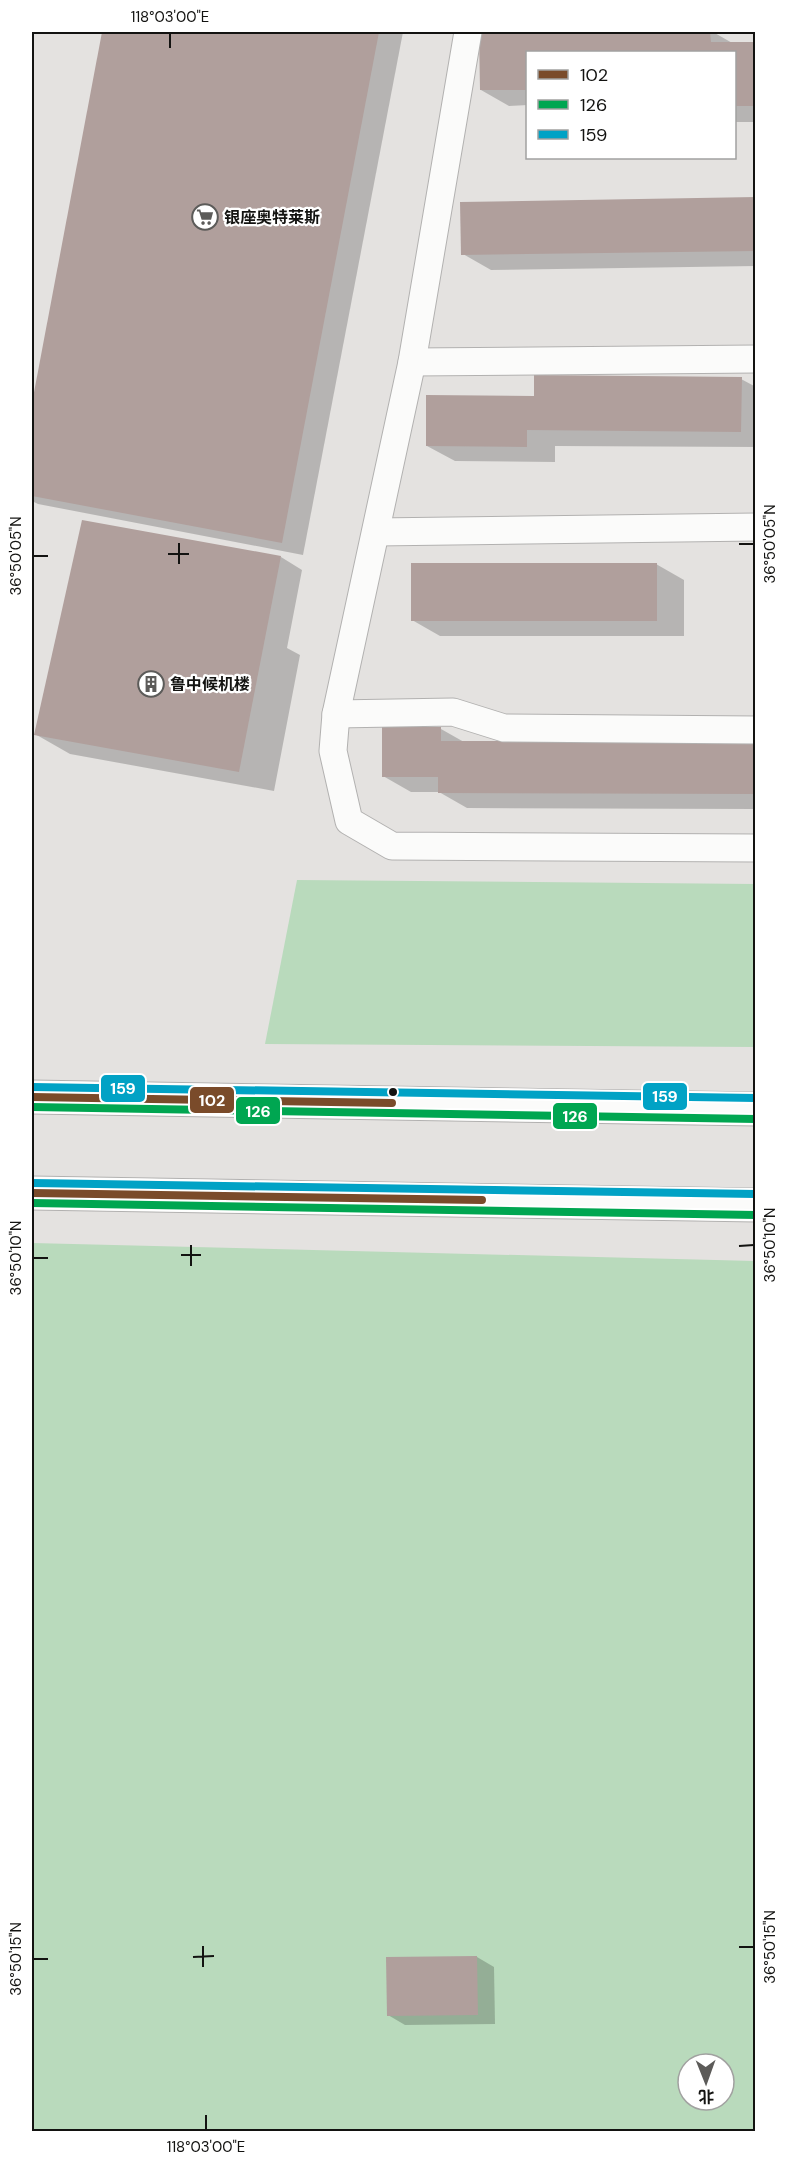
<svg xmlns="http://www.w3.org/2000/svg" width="787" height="2163" font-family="'DM Sans','Noto Sans SC',sans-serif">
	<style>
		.green { fill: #b9dabc; fill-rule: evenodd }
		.shadow { fill: #0003 }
		.building { fill: #b09f9c }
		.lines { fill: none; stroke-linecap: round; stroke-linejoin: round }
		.street-casing { stroke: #b2b1b0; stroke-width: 29 }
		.primary-casing { stroke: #b2b1b0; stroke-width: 35 }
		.street { stroke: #fbfbfa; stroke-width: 27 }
		.primary { stroke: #fbfbfa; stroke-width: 33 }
		.bus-1-casing { stroke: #fff; stroke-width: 12 }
		.bus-2-casing { stroke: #fff; stroke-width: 12 }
		.bus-3-casing { stroke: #fff; stroke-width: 12 }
		.bus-1 { stroke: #7a4b2a; stroke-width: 8 }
		.bus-2 { stroke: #00a651; stroke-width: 8 }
		.bus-3 { stroke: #01a2c5; stroke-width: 8 }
		.ticks { fill: none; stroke: #131311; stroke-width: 2 }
		.bus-dot { fill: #131311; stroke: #fff; stroke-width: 2 }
		.labels { text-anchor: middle; stroke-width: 4.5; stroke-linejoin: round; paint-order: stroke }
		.poi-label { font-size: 16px; font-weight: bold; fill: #131311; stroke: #fff; text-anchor: start }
		.line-badge { stroke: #fff; stroke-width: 2 }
		.badge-label { font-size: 16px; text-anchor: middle; font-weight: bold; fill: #fff }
		.neatline { fill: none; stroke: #131311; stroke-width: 2 }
		.ticks-label { font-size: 15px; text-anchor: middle; fill: #131311 }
	</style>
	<rect width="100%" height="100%" fill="#e4e2e0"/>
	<g class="green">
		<polygon points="297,880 755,884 755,1047 265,1044"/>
		<path d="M32 1243 755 1261V2131H32ZM688 2064H724V2100H688Z"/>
	</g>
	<g class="shadow">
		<polygon points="104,32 403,32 303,555 38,504 32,501 32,411"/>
		<polygon points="481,32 713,32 734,44 756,44 756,122 734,122 734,52 528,52 528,105 509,106 481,90"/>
		<polygon points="756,199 756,266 491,270 463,254"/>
		<polygon points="741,379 756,387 756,447 555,446 555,462 455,461 427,446 535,398"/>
		<polygon points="281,557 302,570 287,648 300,655 274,791 70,754 35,734"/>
		<polygon points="656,564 684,580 684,636 440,636 412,620"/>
		<polygon points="441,729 464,742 756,743 756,809 467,808 439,792 411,792 383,776"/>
		<polygon points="477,1957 494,1967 495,2024 405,2025 388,2015"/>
	</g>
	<g class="building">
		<polygon points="102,32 379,32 282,543 32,496 32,403"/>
		<polygon points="479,32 710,32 711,42 756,42 756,106 734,106 734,52 528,52 528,90 480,90"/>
		<polygon points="756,197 756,251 461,255 460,202"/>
		<polygon points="534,375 742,377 741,432 527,430 527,447 426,446 426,395 534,396"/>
		<polygon points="82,520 281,556 239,772 34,735"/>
		<rect x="411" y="563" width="246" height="58"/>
		<polygon points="382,727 441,727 441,741 756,741 756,794 438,793 438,777 382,777"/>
		<polygon points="477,1956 478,2015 387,2016 386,1957"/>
	</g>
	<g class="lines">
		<g class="street-casing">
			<g id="street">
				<polyline points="468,32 412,362 336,714 333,751 349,821 392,846 756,848"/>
				<polyline points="412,362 756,359"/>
				<polyline points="376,532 756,527"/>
				<polyline points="336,714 453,712 504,728 756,730"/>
			</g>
		</g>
		<g class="primary-casing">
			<g id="primary">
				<polyline points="32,1097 756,1109"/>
				<polyline points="32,1193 756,1205"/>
			</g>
		</g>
		<use href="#street" class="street"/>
		<use href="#primary" class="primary"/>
		<g class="bus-1-casing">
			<g id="bus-1">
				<polyline points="32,1097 392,1103"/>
				<polyline points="32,1193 482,1200"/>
			</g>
		</g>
		<g class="bus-2-casing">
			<g id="bus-2">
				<polyline points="32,1107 756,1119"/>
				<polyline points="32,1203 756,1215"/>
			</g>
		</g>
		<g class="bus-3-casing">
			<g id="bus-3">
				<polyline points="32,1087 756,1098"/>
				<polyline points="32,1183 756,1194"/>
			</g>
		</g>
		<use href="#bus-1" class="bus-1"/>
		<use href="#bus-2" class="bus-2"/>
		<use href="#bus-3" class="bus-3"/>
	</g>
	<path class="ticks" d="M170 33V48M179 543V564M739 544H754M168 554H189M33 556H48M191 1245V1266M739 1246 754 1245M181 1255H201M33 1258H48M203 1946V1967M739 1947H754M193 1957 214 1956M33 1959H48M206 2115V2130"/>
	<defs>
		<g id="supermarket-ring" transform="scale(1.35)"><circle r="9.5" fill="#fff" stroke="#5c5b59" stroke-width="1.5"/><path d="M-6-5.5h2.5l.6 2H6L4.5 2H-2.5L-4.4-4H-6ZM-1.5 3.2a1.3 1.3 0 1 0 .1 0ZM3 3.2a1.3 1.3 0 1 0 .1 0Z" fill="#5c5b59"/></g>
		<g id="building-ring" transform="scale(1.35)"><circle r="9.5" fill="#fff" stroke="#5c5b59" stroke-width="1.5"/><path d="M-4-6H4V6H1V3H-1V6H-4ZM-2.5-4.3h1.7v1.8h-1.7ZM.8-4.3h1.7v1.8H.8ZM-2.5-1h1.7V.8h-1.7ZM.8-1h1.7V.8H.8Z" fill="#5c5b59"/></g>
	</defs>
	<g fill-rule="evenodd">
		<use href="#supermarket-ring" x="205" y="217"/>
		<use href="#building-ring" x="151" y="684"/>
	</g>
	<circle class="bus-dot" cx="393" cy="1092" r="5"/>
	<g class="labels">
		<g class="poi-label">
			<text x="224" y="223">银座奥特莱斯</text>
			<text x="170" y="690">鲁中候机楼</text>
		</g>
	</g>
	<g class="line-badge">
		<rect x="100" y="1074" width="46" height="29" rx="6" fill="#01a2c5"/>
		<rect x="642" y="1082" width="46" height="29" rx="6" fill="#01a2c5"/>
		<rect x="189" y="1086" width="46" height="28" rx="6" fill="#7a4b2a"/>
		<rect x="235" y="1096" width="46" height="29" rx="6" fill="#00a651"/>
		<rect x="552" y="1102" width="46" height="28" rx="6" fill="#00a651"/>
	</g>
	<g class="badge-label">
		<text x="123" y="1094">159</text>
		<text x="665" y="1102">159</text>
		<text x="212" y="1106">102</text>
		<text x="258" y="1117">126</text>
		<text x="575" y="1122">126</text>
	</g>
	<rect width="787" height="2163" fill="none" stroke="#ffffff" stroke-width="66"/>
	<rect x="526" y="51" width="210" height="108" fill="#ffffff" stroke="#a1a1a0" stroke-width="1.5"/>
	<rect x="538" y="70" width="30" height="9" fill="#7a4b2a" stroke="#a1a1a0" stroke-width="1.5"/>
	<text x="580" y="81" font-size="18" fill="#131311">102</text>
	<rect x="538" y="100" width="30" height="9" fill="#00a651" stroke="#a1a1a0" stroke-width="1.5"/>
	<text x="580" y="111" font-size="18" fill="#131311">126</text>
	<rect x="538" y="130" width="30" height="9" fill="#01a2c5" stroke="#a1a1a0" stroke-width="1.5"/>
	<text x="580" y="141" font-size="18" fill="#131311">159</text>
	<g transform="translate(706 2082) rotate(179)"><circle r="28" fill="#ffffff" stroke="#a1a1a0" stroke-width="1.5"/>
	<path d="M0-4.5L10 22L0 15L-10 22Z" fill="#5c5b59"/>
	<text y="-9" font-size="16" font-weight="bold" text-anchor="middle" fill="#131311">北</text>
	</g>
	<rect x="33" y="33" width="721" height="2097" class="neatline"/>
	<g class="ticks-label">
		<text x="170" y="22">118°03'00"E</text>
		<text transform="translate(770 544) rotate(-90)" y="5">36°50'05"N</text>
		<text transform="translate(16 556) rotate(-90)" y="5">36°50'05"N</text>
		<text transform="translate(770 1245) rotate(-90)" y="5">36°50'10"N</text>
		<text transform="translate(16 1258) rotate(-90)" y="5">36°50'10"N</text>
		<text transform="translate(770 1947) rotate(-90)" y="5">36°50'15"N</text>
		<text transform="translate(16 1959) rotate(-90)" y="5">36°50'15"N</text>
		<text x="206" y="2152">118°03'00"E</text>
	</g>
</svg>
